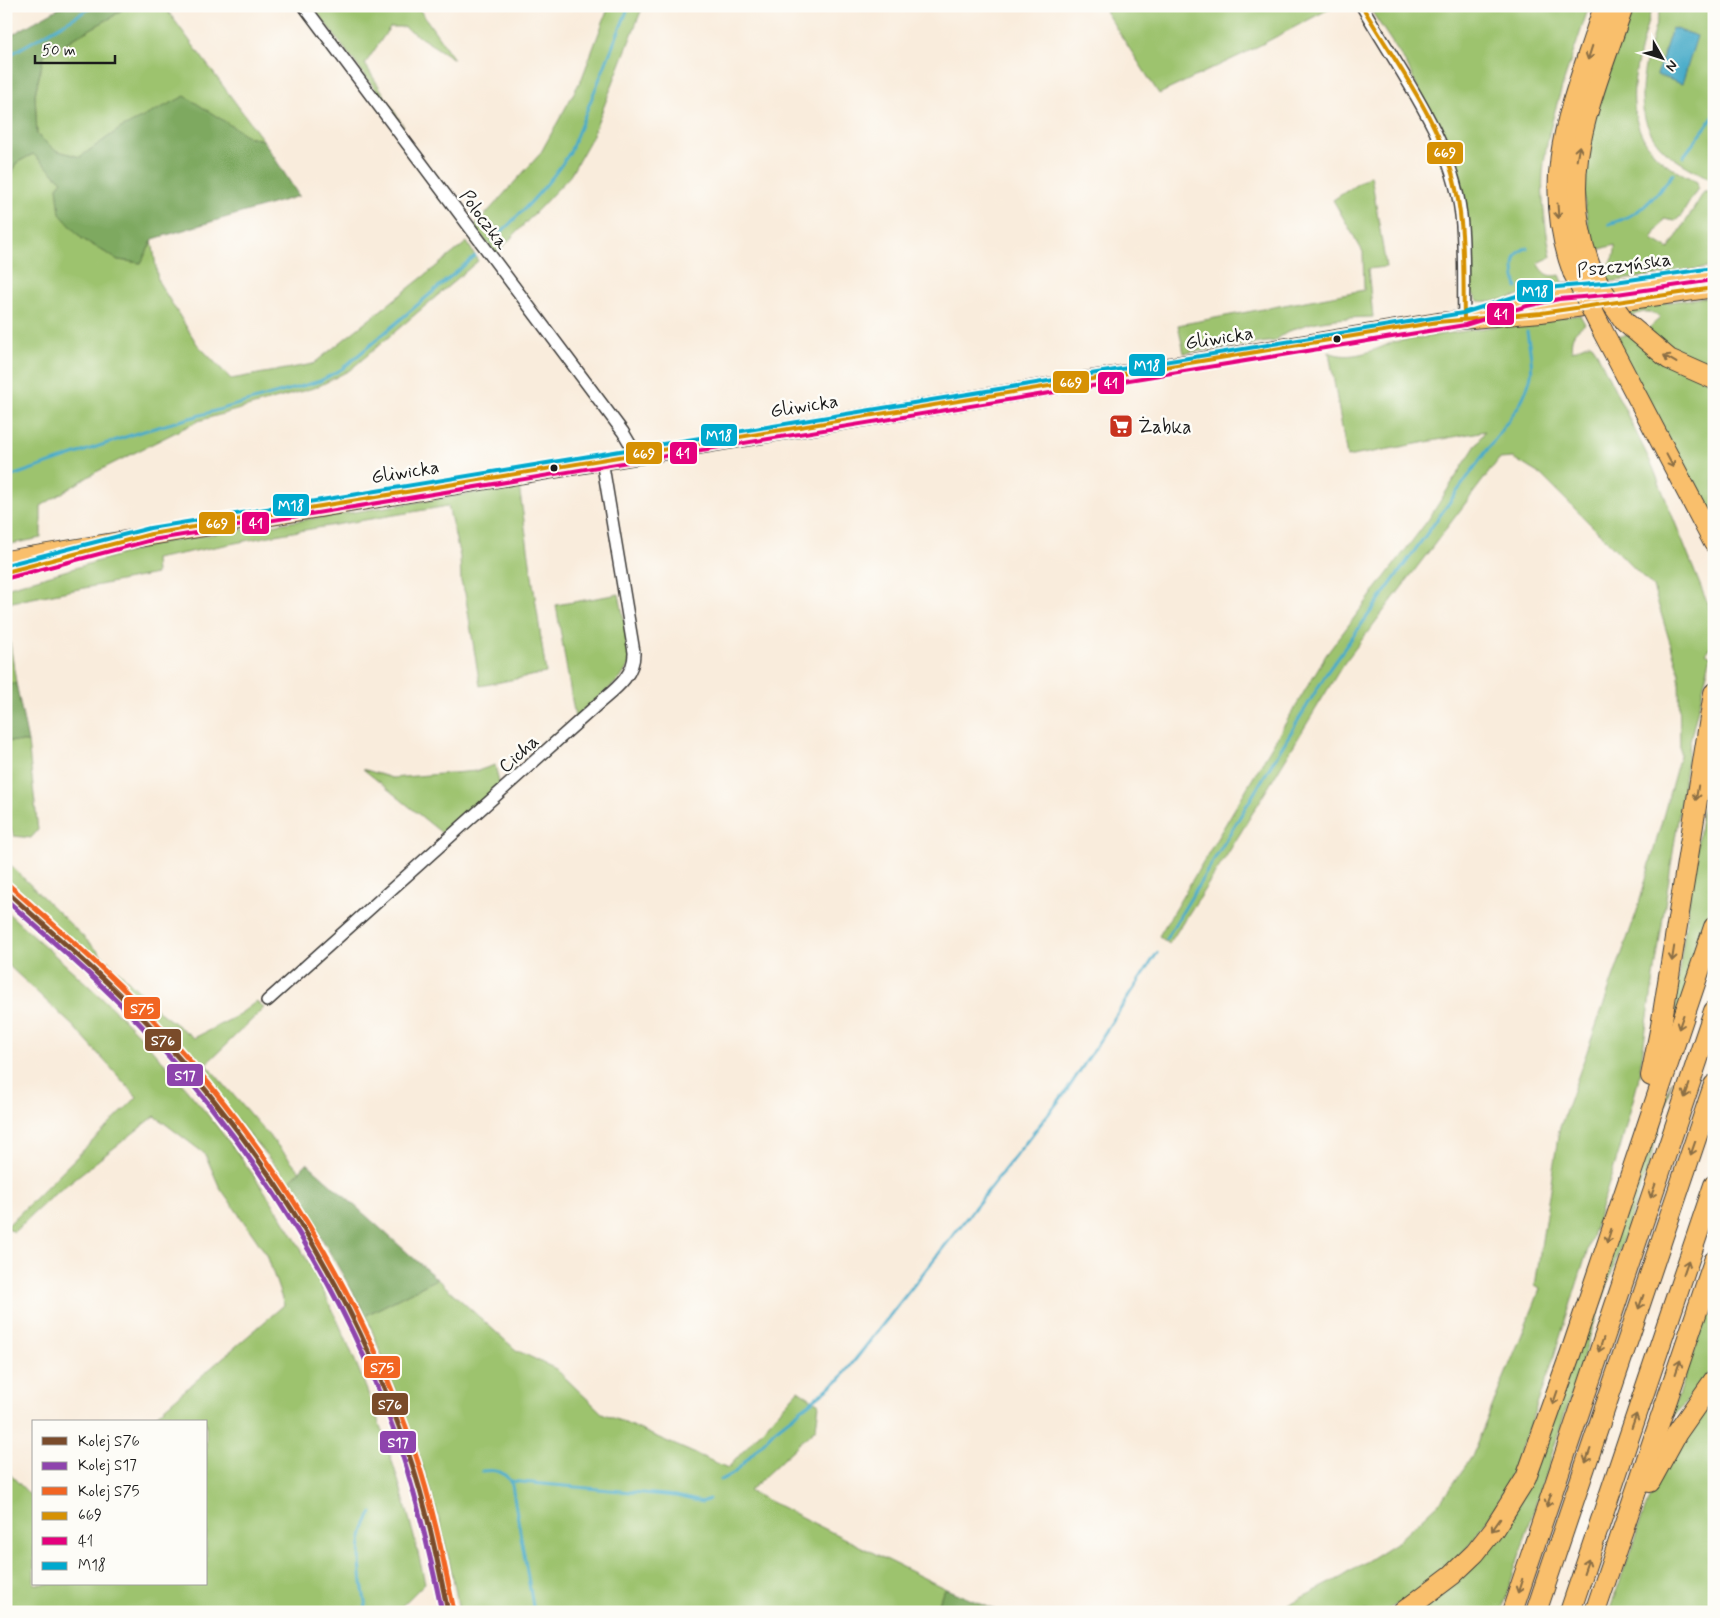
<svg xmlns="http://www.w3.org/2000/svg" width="1720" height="1618" font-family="Mynerve,sans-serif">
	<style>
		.green { fill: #9dc36e; stroke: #5c7045 }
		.forest { fill: #7ea961; stroke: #4d623e }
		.water { fill: #4aacc9; stroke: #336472 }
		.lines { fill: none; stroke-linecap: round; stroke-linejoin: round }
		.stream { stroke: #4aacc9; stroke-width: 3 }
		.street-casing { stroke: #3d3b39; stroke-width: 14 }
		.primary-casing { stroke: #3d3b39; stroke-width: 20 }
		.highway-casing { stroke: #3d3b39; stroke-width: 22 }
		.street { stroke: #fff; stroke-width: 11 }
		.primary { stroke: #f9bf6c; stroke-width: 18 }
		.highway { stroke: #f9bf6c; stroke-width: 20 }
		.highway-bridge-casing { stroke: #3d3b39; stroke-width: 22; stroke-linecap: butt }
		.highway-bridge { stroke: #f9bf6c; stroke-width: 20 }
		.bus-1-casing { stroke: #fdfcf7; stroke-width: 8 }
		.bus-2-casing { stroke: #fdfcf7; stroke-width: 8 }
		.bus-3-casing { stroke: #fdfcf7; stroke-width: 8 }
		.bus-1 { stroke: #d69104; stroke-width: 4 }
		.bus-2 { stroke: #e5007d; stroke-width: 4 }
		.bus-3 { stroke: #00a9ce; stroke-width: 4 }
		.rail-1-casing { stroke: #fdfcf7; stroke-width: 9 }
		.rail-2-casing { stroke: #fdfcf7; stroke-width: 9 }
		.rail-3-casing { stroke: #fdfcf7; stroke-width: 9 }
		.rail-1 { stroke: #7a4b2a; stroke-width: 5 }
		.rail-2 { stroke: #8e44ad; stroke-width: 5 }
		.rail-3 { stroke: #f26522; stroke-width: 5 }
		.oneway { stroke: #8a6e44 }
		.bus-dot { fill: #1c1c1c; stroke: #fdfcf7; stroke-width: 2 }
		.labels { text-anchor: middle; stroke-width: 5; stroke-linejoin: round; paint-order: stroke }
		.street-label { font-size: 19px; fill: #1c1c1c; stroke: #fdfcf7 }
		.poi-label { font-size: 19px; fill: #1c1c1c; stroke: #fdfcf7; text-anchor: start }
		.line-badge { stroke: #fdfcf7; stroke-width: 2 }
		.badge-label { font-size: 14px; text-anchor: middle; font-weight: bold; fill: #fff }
	</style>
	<rect width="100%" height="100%" fill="#fdfcf7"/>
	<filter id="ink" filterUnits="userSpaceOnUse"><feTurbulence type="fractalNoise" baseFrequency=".02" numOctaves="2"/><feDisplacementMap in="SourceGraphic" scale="10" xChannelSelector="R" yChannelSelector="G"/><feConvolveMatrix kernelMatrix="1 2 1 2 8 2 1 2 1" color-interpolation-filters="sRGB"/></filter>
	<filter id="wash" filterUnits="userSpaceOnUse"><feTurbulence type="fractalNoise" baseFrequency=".0096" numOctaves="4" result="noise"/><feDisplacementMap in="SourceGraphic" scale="20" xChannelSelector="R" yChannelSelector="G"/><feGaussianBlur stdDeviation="1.12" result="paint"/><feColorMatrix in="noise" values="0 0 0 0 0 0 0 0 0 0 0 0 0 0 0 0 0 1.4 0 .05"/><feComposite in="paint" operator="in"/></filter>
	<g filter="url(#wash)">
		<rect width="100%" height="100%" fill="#f9ecdc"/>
		<g class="green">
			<polygon points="127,6 164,6 263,140 249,137 121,128 80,157 54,150 37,135 35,94 44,55 112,17"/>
			<polygon points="312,6 417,6 454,59 404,27 390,27 365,64 404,127"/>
			<polygon points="609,6 643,6 592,137 570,176 496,254 474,227 540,154 582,78"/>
			<polygon points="1114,6 1335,6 1245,53 1159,94 1105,11"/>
			<path d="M1368 6H1589C1573 57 1547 120 1543 173 1541 201 1546 229 1551 257L1538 263C1544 273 1548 278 1560 275L1565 287 1491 302 1478 301 1471 292 1468 247 1454 165 1407 65Z"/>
			<path d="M1630 6H1652C1640 54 1616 112 1655 154 1666 166 1683 174 1697 182L1698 188 1681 216 1675 221 1664 219 1652 239 1669 249 1704 192H1714V267L1608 282 1600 269C1612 266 1616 256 1615 245L1593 251 1582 188 1593 123Z"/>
			<path d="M1661 6H1714V181C1698 172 1678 163 1665 151 1623 111 1649 53 1661 6Z"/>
			<polygon points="33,154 62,181 57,187 81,238 118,260 141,263 152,239 158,281 197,344 231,379 313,364 467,242 478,261 350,370 317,387 198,421 96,472 41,506 41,538 6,545 6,185 16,163"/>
			<path d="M1371 175 1386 267 1368 269 1373 317C1341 318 1300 319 1275 341L1184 353 1178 325 1364 290 1363 252 1333 200Z"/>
			<path d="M1714 296V372L1685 359 1646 331 1660 318C1651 310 1642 310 1632 317L1625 308Z"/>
			<path d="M1580 315 1585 324C1573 332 1570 337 1572 351L1590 343 1593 345 1652 465 1714 620V644L1706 653 1711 656 1690 741 1638 1082 1619 1152 1548 1375 1515 1465 1496 1507 1467 1549 1422 1590 1384 1612H1274L1342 1577 1397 1542 1441 1501 1471 1458 1534 1305 1540 1289 1535 1286 1559 1130 1637 911 1680 755 1679 672 1653 587 1541 475 1513 458 1499 459 1342 666 1227 855 1169 944 1159 936 1326 655 1428 520 1485 431 1347 457 1329 352C1349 361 1374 351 1393 342L1536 320Z"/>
			<polygon points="1628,334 1714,385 1714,525 1615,338"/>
			<polygon points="519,486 546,673 480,686 465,593 461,582 460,557 448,506 275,535 155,559 156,574 12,602 6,606 6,588 164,542"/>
			<polygon points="619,594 632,661 620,679 575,718 556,605"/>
			<polygon points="6,615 16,683 6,685"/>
			<polygon points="1714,728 1714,910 1667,1054"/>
			<polygon points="6,741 28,742 38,830 31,838 14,836 6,817"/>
			<polygon points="495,765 500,787 443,834 363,769 392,778 477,771"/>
			<polygon points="6,861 162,1014 194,1038 237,1016 257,1001 264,1008 206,1064 300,1171 289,1182 173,1044 72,944 6,884"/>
			<path d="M6 911C49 951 96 990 137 1033 202 1104 265 1182 311 1267 363 1366 401 1474 425 1583L396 1612H6V1470L34 1499V1584H206V1422H148L284 1305 267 1255 219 1186 205 1154 155 1116 51 1197 14 1232 6 1227 137 1097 73 1026 6 963Z"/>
			<polygon points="1672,1080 1651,1158 1592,1330 1501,1612 1413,1612 1489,1545"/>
			<path d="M437 1279 516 1350 556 1369 602 1413 728 1468 798 1390 819 1404 816 1428 749 1491 944 1588 936 1612H459C443 1506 404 1414 366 1315Z"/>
			<polygon points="1714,1293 1714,1367 1675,1415 1671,1415"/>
			<polygon points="1714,1391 1714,1612 1609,1612 1655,1481"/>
		</g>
		<g class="forest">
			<polygon points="63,6 127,6 112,17 44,55 35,94 37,135 55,150 80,157 121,128 185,96 249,137 263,140 299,196 153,239 141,263 118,260 81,238 60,214 57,187 62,181 33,154 16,163 6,185 6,41 13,34"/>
			<polygon points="16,683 28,742 6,741 6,685"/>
			<polygon points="307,1163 437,1279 366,1315 289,1182"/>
			<polygon points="944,1588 1000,1612 936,1612"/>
		</g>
		<polygon class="water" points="1672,28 1697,36 1682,84 1657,75"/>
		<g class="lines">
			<g class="stream">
				<polyline points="6,57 94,6"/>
				<polyline points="1683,157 1714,116"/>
				<path d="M1609 224C1641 215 1653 199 1673 174"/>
				<path d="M492 241C520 214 549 186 570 152L629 6"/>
				<path d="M1517 288C1514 274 1509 253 1527 248"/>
				<polyline points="6,478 137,433 320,381 342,369 475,256"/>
				<path d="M1166 939 1328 671 1518 407C1536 375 1533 367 1527 332"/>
				<path d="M482 1471C497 1469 505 1471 512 1485L534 1612"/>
				<polyline points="721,1480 734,1473 775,1430 840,1379 1068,1089 1157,953"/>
				<polyline points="510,1481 676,1496 702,1502 709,1499"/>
				<path d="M367 1612C361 1581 353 1540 372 1513"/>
			</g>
		</g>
	</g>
	<g filter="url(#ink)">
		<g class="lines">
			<g class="street-casing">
				<g id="street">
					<polyline points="304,6 623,432 636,454"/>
					<path d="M1362 6C1400 72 1452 139 1461 215 1465 249 1463 285 1464 319"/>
					<path d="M267 1001 598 704C614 690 635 676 634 652L602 460"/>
				</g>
			</g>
			<g class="primary-casing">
				<g id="primary">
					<polyline points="1493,310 1558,293 1616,288 1714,274"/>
					<polyline points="6,560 1438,322 1541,313 1714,288"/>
				</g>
			</g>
			<g class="highway-casing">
				<g id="highway">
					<path d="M1591 269C1554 171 1593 99 1623 6"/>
					<path d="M1573 272C1537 173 1575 100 1604 6"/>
					<polyline points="1625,322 1669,359 1714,379"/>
					<polyline points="1601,328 1714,543"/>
					<polyline points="1651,1076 1661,1026 1714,693"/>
					<polyline points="1650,1482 1677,1433 1714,1380"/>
					<polyline points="1403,1612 1452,1575 1475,1553 1494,1529 1526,1478 1571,1352 1714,927"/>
					<polyline points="1512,1612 1714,1011"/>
					<polyline points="1536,1612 1714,1085"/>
					<polyline points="1570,1612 1714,1185"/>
					<polyline points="1595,1612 1714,1261"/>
				</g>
			</g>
			<use href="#street" class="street"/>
			<use href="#primary" class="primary"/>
			<use href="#highway" class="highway"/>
			<g class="highway-bridge-casing">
				<g id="highway-bridge">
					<polyline points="1591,269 1603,291 1625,322"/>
					<polyline points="1573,272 1601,328"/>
				</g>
			</g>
			<use href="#highway-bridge" class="highway-bridge"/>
			<g class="bus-1-casing">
				<g id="bus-1">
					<path d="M1362 6C1396 64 1442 123 1456 189 1465 232 1463 275 1464 319"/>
					<polyline points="6,572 151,534 1438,322 1541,313 1714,288"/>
				</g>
			</g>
			<g class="bus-2-casing">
				<polyline id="bus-2" points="8,578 152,540 1465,325 1527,306 1559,299 1617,294 1714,280"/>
			</g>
			<g class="bus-3-casing">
				<polyline id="bus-3" points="6,565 150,528 1463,313 1523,294 1557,287 1615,282 1713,268"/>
			</g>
			<use href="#bus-1" class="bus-1"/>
			<use href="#bus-2" class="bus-2"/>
			<use href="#bus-3" class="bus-3"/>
			<g class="rail-1-casing">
				<path id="rail-1" d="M6 891C57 937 109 981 155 1031 266 1153 355 1295 408 1452 426 1504 437 1558 448 1612"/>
			</g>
			<g class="rail-2-casing">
				<path id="rail-2" d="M6 900C55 943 105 986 150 1035 260 1156 350 1298 402 1454 419 1506 431 1559 442 1612"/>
			</g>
			<g class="rail-3-casing">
				<path id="rail-3" d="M10 886C61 932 114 976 160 1027 271 1149 361 1293 414 1450 432 1503 443 1557 454 1611"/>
			</g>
			<use href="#rail-1" class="rail-1"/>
			<use href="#rail-2" class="rail-2"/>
			<use href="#rail-3" class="rail-3"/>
		</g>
		<defs><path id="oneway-shaft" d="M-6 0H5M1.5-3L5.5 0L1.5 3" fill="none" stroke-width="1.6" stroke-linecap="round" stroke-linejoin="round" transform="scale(1.25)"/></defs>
		<g class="oneway">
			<use href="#oneway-shaft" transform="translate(1590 53) rotate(108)"/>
			<use href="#oneway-shaft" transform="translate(1578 153) rotate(-80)"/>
			<use href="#oneway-shaft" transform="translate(1558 211) rotate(86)"/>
			<use href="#oneway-shaft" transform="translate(1670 359) rotate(-149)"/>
			<use href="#oneway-shaft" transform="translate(1670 461) rotate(62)"/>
			<use href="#oneway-shaft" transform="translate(1697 793) rotate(99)"/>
			<use href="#oneway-shaft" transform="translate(1673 954) rotate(99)"/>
			<use href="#oneway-shaft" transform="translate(1681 1022) rotate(109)"/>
			<use href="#oneway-shaft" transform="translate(1687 1091) rotate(109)"/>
			<use href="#oneway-shaft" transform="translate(1693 1148) rotate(109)"/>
			<use href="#oneway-shaft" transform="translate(1653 1191) rotate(109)"/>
			<use href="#oneway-shaft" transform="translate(1609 1236) rotate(108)"/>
			<use href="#oneway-shaft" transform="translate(1686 1267) rotate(-71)"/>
			<use href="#oneway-shaft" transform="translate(1641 1302) rotate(109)"/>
			<use href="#oneway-shaft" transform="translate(1601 1345) rotate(109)"/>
			<use href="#oneway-shaft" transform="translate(1678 1367) rotate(-71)"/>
			<use href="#oneway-shaft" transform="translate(1555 1398) rotate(109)"/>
			<use href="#oneway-shaft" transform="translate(1634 1421) rotate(-71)"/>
			<use href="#oneway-shaft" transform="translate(1588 1456) rotate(109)"/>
			<use href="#oneway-shaft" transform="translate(1549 1500) rotate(109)"/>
			<use href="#oneway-shaft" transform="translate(1496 1525) rotate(125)"/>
			<use href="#oneway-shaft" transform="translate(1586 1566) rotate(-71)"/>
			<use href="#oneway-shaft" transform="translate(1520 1586) rotate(108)"/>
		</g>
	</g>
	<defs>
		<g id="supermarket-square" transform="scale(1.25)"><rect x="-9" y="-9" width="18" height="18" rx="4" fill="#c8321e" stroke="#fdfcf7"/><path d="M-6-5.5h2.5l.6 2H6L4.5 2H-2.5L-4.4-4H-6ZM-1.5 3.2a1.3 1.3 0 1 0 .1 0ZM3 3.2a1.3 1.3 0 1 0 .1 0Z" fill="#fff"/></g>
	</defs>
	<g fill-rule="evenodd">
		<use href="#supermarket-square" x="1121" y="426"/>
	</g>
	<g class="bus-dot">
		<circle cx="1337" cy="339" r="4.5"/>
		<circle cx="554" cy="468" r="4.5"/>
	</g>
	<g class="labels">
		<g class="street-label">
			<text transform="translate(485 219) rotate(54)" y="7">Poloczka</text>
			<text transform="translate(1624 264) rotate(-7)" y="7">Pszczyńska</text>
			<text transform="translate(1219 337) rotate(-9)" y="7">Gliwicka</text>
			<text transform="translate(804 405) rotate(-9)" y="7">Gliwicka</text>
			<text transform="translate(405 471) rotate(-9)" y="7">Gliwicka</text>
			<text transform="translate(518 753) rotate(-42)" y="7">Cicha</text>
		</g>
		<g class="poi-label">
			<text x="1138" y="433">Żabka</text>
		</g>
	</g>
	<g class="line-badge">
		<rect x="1426" y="141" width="38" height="24" rx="5" fill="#d69104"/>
		<rect x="1516" y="279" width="38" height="24" rx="5" fill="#00a9ce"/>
		<rect x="1486" y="302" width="29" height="24" rx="5" fill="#e5007d"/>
		<rect x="1128" y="353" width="38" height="24" rx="5" fill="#00a9ce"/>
		<rect x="1052" y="370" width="38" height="24" rx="5" fill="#d69104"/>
		<rect x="1097" y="371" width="28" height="24" rx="5" fill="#e5007d"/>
		<rect x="700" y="423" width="38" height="24" rx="5" fill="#00a9ce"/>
		<rect x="625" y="441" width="38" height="24" rx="5" fill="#d69104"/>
		<rect x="669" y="441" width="29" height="24" rx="5" fill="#e5007d"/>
		<rect x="272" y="493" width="38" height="24" rx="5" fill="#00a9ce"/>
		<rect x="241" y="511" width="29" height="24" rx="5" fill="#e5007d"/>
		<rect x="198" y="511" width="38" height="24" rx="5" fill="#d69104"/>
		<rect x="123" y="996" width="38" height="24" rx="5" fill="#f26522"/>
		<rect x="144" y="1028" width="38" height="24" rx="5" fill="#7a4b2a"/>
		<rect x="166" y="1063" width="38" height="24" rx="5" fill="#8e44ad"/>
		<rect x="363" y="1355" width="38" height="24" rx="5" fill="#f26522"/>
		<rect x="371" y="1392" width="38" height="24" rx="5" fill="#7a4b2a"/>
		<rect x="379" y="1430" width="38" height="24" rx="5" fill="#8e44ad"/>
	</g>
	<g class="badge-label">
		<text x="1445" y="157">669</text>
		<text x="1535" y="296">M18</text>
		<text x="1501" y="319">41</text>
		<text x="1147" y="370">M18</text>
		<text x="1071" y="387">669</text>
		<text x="1111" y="388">41</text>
		<text x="719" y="440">M18</text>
		<text x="644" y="458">669</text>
		<text x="683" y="458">41</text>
		<text x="291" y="510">M18</text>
		<text x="256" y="528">41</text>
		<text x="217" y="528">669</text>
		<text x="142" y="1013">S75</text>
		<text x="163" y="1045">S76</text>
		<text x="185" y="1080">S17</text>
		<text x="382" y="1372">S75</text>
		<text x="390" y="1409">S76</text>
		<text x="398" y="1447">S17</text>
	</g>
	<rect width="1720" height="1618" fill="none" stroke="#fdfcf7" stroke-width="25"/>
	<rect x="32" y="1420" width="175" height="165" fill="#fdfcf7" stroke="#a3a29f"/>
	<rect x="42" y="1437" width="25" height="8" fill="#7a4b2a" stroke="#a3a29f"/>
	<text x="78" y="1446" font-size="15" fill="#1c1c1c">Kolej S76</text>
	<rect x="42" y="1462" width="25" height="8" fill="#8e44ad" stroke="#a3a29f"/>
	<text x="78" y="1470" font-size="15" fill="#1c1c1c">Kolej S17</text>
	<rect x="42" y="1487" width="25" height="8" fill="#f26522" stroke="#a3a29f"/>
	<text x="78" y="1496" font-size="15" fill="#1c1c1c">Kolej S75</text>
	<rect x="42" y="1512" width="25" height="8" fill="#d69104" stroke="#a3a29f"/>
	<text x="78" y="1520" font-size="15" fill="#1c1c1c">669</text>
	<rect x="42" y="1537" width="25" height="8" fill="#e5007d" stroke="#a3a29f"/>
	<text x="78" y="1546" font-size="15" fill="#1c1c1c">41</text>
	<rect x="42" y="1562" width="25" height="8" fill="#00a9ce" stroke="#a3a29f"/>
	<text x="78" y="1570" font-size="15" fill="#1c1c1c">M18</text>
	<g transform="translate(1662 58) rotate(129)" stroke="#fdfcf7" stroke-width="4" paint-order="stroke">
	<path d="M0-4L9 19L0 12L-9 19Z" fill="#1c1c1c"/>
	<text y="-8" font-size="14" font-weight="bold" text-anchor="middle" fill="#1c1c1c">N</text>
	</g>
	<path d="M35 55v8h80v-8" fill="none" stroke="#1c1c1c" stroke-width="2.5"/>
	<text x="42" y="55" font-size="15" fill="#1c1c1c" stroke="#fdfcf7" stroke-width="4" paint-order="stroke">50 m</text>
</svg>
